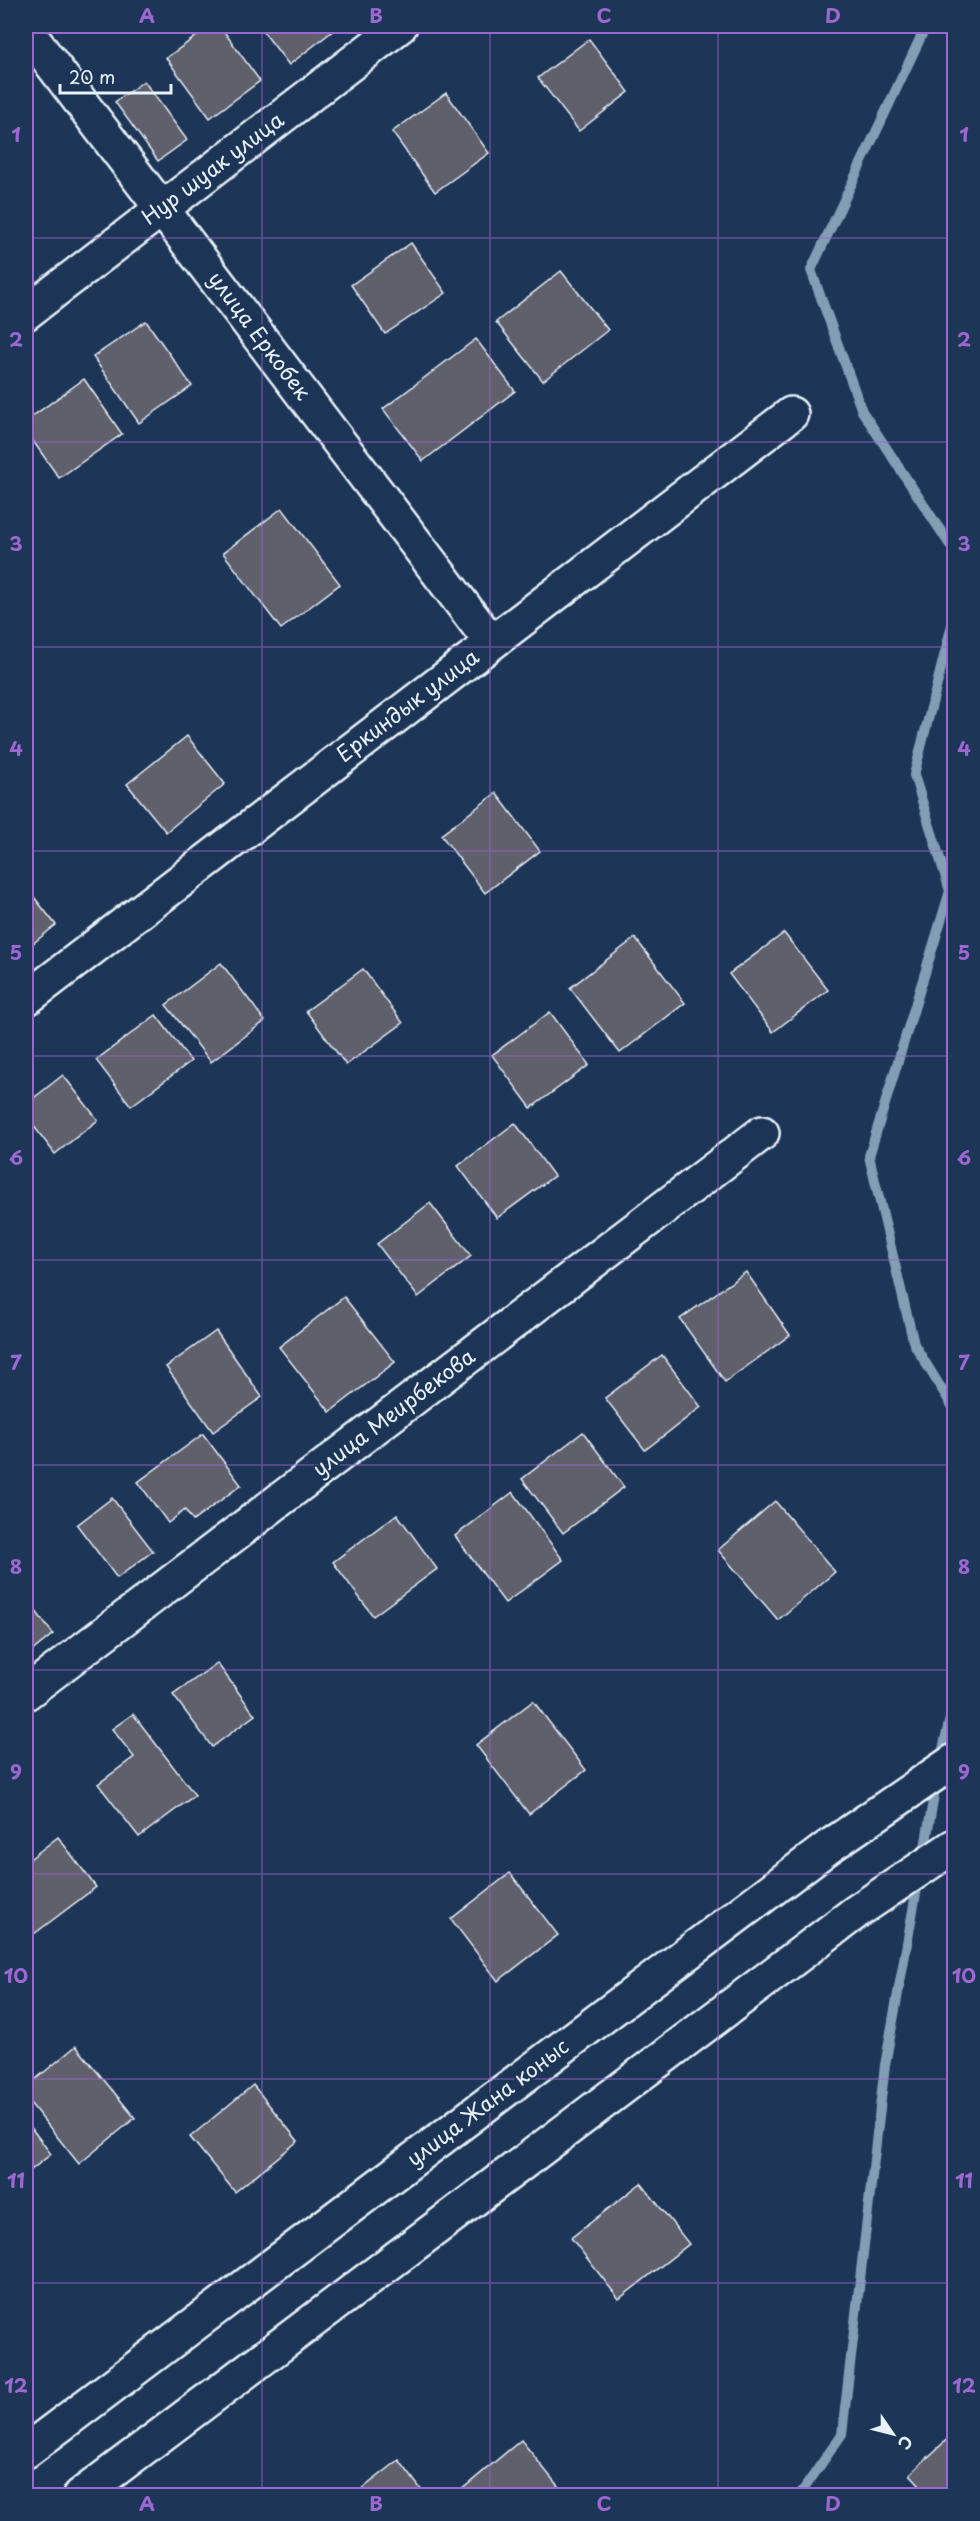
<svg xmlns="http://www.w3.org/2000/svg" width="980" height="2521" font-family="'Playpen Sans',sans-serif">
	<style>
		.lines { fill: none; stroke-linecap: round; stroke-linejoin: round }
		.stream { stroke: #829eb4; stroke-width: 10 }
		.building { fill: #615e6c; stroke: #e8f1f8; stroke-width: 1.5 }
		.minor-casing { stroke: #e8f1f8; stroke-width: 38 }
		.minor { stroke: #1d3557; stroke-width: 33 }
		.grid { fill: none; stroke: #9c67d0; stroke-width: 1.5; stroke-opacity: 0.55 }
		.labels { text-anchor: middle; stroke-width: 4.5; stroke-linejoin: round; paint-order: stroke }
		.street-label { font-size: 21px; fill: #e8f1f8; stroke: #1d3557 }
		.neatline { fill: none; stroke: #9c67d0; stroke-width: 2 }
		.grid-label { font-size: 20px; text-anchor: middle; font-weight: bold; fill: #9c67d0 }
	</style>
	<rect width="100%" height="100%" fill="#1d3557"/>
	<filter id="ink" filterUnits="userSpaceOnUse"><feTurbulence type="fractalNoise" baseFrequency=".0167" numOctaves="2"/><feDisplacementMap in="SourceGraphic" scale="12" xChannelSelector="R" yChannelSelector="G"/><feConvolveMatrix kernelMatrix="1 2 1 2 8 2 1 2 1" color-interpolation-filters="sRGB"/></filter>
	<g filter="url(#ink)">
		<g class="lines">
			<g class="stream">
				<polyline points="926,26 811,270 862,411 954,551"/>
				<polyline points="954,617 914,775 950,891 869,1156 914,1344 954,1409"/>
				<polyline points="940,1762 954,1701"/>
				<polyline points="923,1859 936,1783"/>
				<polyline points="799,2496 842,2434 885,2065 919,1877"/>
			</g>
		</g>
		<g class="building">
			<polygon points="211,26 220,26 260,81 210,118 166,58"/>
			<polygon points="259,26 339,26 289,65"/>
			<polygon points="589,39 629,92 579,131 538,78"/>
			<polygon points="144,81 187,140 158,161 115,102"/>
			<polygon points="446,93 489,153 435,192 392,132"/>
			<polygon points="411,243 446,293 385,334 351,285"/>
			<polygon points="561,271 608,330 543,381 496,322"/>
			<polygon points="146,321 192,386 139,423 93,357"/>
			<polygon points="476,339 515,391 423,461 383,409"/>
			<polygon points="84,379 122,434 59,478 26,431 26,421"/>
			<polygon points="282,508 340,584 281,629 223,553"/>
			<polygon points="187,736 225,784 166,832 127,784"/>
			<polygon points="496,793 540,851 485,893 441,835"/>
			<polygon points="26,887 56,925 26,949"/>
			<polygon points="784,933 828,990 773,1032 729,974"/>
			<polygon points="635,938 685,1003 620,1053 570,988"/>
			<polygon points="221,963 265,1021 211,1062 166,1005"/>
			<polygon points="363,969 403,1023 346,1065 306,1011"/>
			<polygon points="550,1012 589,1065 531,1108 492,1055"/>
			<polygon points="156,1015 191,1061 131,1106 96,1060"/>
			<polygon points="63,1075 98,1120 55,1154 26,1116 26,1104"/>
			<polygon points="515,1123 554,1176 497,1218 458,1166"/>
			<polygon points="430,1203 471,1256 418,1297 377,1244"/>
			<polygon points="746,1272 790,1335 725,1382 680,1319"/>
			<polygon points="344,1297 395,1362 330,1412 279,1347"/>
			<polygon points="216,1331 262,1397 213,1432 166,1367"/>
			<polygon points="662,1355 701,1407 645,1450 605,1398"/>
			<polygon points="583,1432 624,1487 563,1533 522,1479"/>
			<polygon points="203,1434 241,1485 193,1521 185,1510 168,1523 138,1482"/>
			<polygon points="513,1492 563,1560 505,1603 455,1536"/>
			<polygon points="112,1498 153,1551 117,1578 77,1525"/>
			<polygon points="775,1501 835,1572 778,1620 718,1550"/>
			<polygon points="397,1514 437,1569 373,1616 333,1562"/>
			<polygon points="26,1598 53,1634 26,1656"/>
			<polygon points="217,1663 255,1715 212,1747 173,1695"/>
			<polygon points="533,1701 586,1770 529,1814 476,1745"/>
			<polygon points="133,1714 195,1795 139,1837 98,1784 134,1757 112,1729"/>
			<polygon points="58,1837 96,1887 34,1934 26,1922 26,1862"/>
			<polygon points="510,1873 558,1935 498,1981 451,1919"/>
			<polygon points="76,2046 135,2118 79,2164 26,2098 26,2087"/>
			<polygon points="253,2085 298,2141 235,2192 190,2137"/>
			<polygon points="26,2121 51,2154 26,2174"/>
			<polygon points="641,2183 689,2244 619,2299 571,2238"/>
			<polygon points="954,2433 954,2496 930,2496 910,2474"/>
			<polygon points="521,2440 566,2496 454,2496"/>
			<polygon points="399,2460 426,2496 353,2496"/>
		</g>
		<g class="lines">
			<g class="minor-casing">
				<g id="minor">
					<polyline points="26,30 491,642"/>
					<polyline points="26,313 400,26"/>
					<polyline points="26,999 791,414"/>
					<polyline points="26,1693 762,1133"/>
					<polyline points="26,2451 827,1848 954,1761"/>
					<polyline points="80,2496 856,1912 954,1846"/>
				</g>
			</g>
			<use href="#minor" class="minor"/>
		</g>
	</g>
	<path class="grid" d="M262 26V2496M490 26V2496M718 26V2496M26 238H954M26 442H954M26 647H954M26 851H954M26 1056H954M26 1260H954M26 1465H954M26 1670H954M26 1874H954M26 2079H954M26 2283H954"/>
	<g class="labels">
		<g class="street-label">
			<text transform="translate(213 169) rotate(-37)" y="7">Нур шуак улица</text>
			<text transform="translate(259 336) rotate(53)" y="7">улица Еркобек</text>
			<text transform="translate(408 706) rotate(-37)" y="7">Еркиндык улица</text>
			<text transform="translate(394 1413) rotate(-37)" y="7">улица Меирбекова</text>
			<text transform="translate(488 2103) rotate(-37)" y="7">улица Жана коныс</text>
		</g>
	</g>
	<rect width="980" height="2521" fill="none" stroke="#1d3557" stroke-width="66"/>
	<g transform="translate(893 2434) rotate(125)" stroke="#1d3557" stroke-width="4.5" paint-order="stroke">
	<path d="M0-4.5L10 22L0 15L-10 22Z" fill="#e8f1f8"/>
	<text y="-9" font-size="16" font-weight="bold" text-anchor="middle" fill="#e8f1f8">С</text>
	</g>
	<path d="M60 84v9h111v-9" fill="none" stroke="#e8f1f8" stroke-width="3"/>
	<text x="69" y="84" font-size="18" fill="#e8f1f8" stroke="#1d3557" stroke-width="4.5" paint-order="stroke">20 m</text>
	<rect x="33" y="33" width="914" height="2455" class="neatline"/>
	<g class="grid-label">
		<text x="147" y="23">A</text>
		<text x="376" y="23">B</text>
		<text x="604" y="23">C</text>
		<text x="833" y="23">D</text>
		<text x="16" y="142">1</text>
		<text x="964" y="142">1</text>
		<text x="16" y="347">2</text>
		<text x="964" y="347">2</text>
		<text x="16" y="551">3</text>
		<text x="964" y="551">3</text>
		<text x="16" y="756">4</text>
		<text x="964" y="756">4</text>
		<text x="16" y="960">5</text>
		<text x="964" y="960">5</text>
		<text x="16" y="1165">6</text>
		<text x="964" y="1165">6</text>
		<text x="16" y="1370">7</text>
		<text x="964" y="1370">7</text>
		<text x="16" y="1574">8</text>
		<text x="964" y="1574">8</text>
		<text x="16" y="1779">9</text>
		<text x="964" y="1779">9</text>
		<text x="16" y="1983">10</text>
		<text x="964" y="1983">10</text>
		<text x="16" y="2188">11</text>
		<text x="964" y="2188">11</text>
		<text x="16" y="2393">12</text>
		<text x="964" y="2393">12</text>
		<text x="147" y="2511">A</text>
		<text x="376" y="2511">B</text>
		<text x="604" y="2511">C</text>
		<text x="833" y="2511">D</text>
	</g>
</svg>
